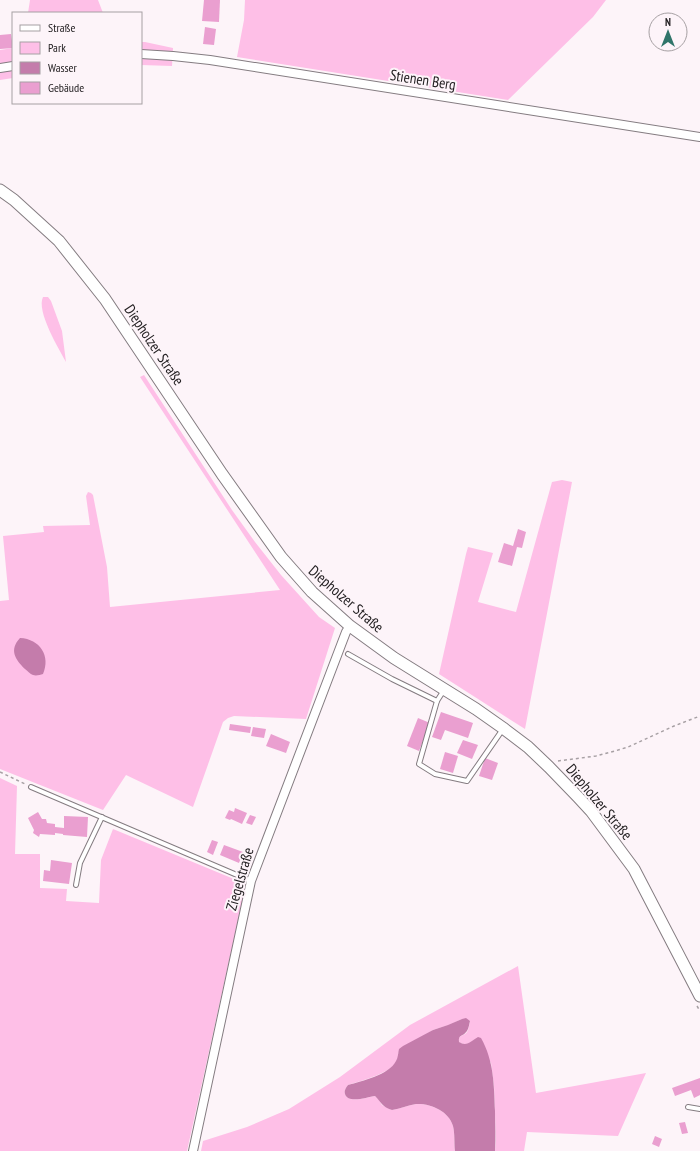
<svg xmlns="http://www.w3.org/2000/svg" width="700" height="1151" font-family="'PT Sans Narrow',sans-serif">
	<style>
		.green { fill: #febfe7 }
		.water { fill: #c47cab }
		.building { fill: #ea9fd0 }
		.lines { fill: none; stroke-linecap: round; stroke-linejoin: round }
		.lane-casing { stroke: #847c81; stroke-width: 6 }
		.street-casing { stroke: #847c81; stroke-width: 10 }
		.secondary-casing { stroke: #847c81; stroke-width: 13 }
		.path { stroke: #a7a0a4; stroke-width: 1.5; stroke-dasharray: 3 3; stroke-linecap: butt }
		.lane { stroke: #fff; stroke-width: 4 }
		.street { stroke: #fff; stroke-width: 8 }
		.secondary { stroke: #fff; stroke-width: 11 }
		.labels { text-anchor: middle; stroke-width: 4; stroke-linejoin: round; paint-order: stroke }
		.street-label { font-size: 15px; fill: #242123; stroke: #fdf4f9 }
	</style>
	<rect width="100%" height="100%" fill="#fdf4f9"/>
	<g class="green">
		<polygon points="30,0 98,0 103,13 28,13"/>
		<polygon points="245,0 606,0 593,17 508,100 237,57 244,20"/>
		<polygon points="141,42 145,42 173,48 172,66 141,65"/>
		<polygon points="13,48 13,78 0,80 0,50"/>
		<path d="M43 297H48L51 301 62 331 66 362C59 349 36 311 43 297Z"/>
		<polygon points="144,375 232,510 255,542 281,575 319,617 335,628 306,719 234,716 228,718 223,722 193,807 126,775 103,810 0,769 0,601 9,600 3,536 44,532 43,526 90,525 86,496 88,492 91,493 93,495 107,567 110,607 280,590 140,377"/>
		<polygon points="562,480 572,482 525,729 439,674 466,554 468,547 493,553 478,602 516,612 552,482"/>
		<polygon points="0,778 17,786 15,854 40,854 40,888 67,889 66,901 99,903 101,860 113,829 246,884 187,1151 0,1151"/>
		<path d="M518 966 536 1093 646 1073 618 1136 527 1132 524 1151H495L496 1141 494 1086 491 1063 475 1039C470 1044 465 1046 459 1042 458 1034 463 1037 467 1032 469 1029 469 1025 470 1021L462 1019 449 1025 433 1030 398 1053C398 1055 398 1058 398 1060 392 1073 361 1081 348 1085 346 1088 344 1090 345 1094 348 1104 367 1097 375 1096L379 1100 382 1105 392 1110C400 1109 408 1105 416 1104 430 1103 449 1111 453 1126 455 1134 454 1143 455 1151H201L203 1141 247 1127 289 1109 340 1077 410 1025Z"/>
	</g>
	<g class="water">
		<path d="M20 638C40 639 51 656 43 674 40 675 36 676 33 675 30 674 28 671 25 669 15 659 9 650 20 638Z"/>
		<path d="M466 1018 470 1021C469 1024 469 1028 467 1031 463 1037 458 1034 459 1042 467 1047 471 1041 478 1037L481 1038C494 1061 494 1085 495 1111 495 1124 496 1138 495 1151H455C454 1143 455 1134 453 1126 449 1111 430 1103 416 1104 408 1105 400 1109 392 1110 382 1107 382 1103 375 1096 367 1097 348 1104 345 1094 344 1090 346 1088 348 1085 362 1081 389 1075 396 1061 398 1058 398 1053 399 1049L403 1046 433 1030 448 1025 462 1019Z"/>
	</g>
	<g class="building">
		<polygon points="204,0 220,0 219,22 202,21"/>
		<polygon points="205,27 216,29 214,45 203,44"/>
		<polygon points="11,34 13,48 0,49 0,35"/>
		<polygon points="518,529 526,532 522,548 517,547 512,566 498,562 504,543 513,546"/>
		<polygon points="441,712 473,723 468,738 445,730 441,740 432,737"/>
		<polygon points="418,718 430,723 419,751 407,746"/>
		<polygon points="230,724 251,727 250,733 229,730"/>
		<polygon points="253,727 266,729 264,738 251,736"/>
		<polygon points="271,734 290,742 286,753 266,746"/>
		<polygon points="463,740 478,745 472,759 457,753"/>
		<polygon points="445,752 458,756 453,773 440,769"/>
		<polygon points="485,758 498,763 492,780 479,776"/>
		<polygon points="235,808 247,813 242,824 231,819 230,820 225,818 229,810 234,812"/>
		<polygon points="38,812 42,819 46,819 47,823 55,824 55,827 64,828 64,816 88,817 87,837 63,835 63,834 55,833 55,835 40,834 39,837 33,833 34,830 28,818"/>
		<polygon points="250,815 256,817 252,825 246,823"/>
		<polygon points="212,840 218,842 213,855 207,852"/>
		<polygon points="224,845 243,852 239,863 220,855"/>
		<polygon points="51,860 72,863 69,884 43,881 44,870 50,871"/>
		<polygon points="700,1078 700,1095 694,1098 691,1090 675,1096 672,1088"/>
		<polygon points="685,1122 688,1133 682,1134 679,1123"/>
		<polygon points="655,1136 662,1139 659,1147 652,1144"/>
	</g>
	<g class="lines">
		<g class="lane-casing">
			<g id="lane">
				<polyline points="348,654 392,679 437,701"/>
				<polyline points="444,690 437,701 419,764 435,774 467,781 503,729"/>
				<polyline points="31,787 251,881"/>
				<polyline points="76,885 80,863 102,817"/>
				<polyline points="688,1107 700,1109"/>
			</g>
		</g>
		<g class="street-casing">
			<g id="street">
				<polyline points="141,54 173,56 210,60 700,137"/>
				<polyline points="0,68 13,66"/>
				<polyline points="193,1151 251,881 346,632 350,626"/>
			</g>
		</g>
		<g class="secondary-casing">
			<polyline id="secondary" points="0,190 14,200 59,241 105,299 222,474 281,557 312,592 350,626 394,658 476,709 503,728 528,747 549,767 578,797 591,811 634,869 700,996"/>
		</g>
		<g class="path">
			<polyline points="558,761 596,756 615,751 628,747 674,726 700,716"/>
			<polyline points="0,772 25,784"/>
			<polyline points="697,1006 700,1011"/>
		</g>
		<use href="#lane" class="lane"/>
		<use href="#street" class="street"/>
		<use href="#secondary" class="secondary"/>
	</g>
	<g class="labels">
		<g class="street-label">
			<text transform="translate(423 80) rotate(9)" y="5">Stienen Berg</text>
			<text transform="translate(154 345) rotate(56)" y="5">Diepholzer Straße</text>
			<text transform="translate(346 599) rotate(41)" y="5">Diepholzer Straße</text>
			<text transform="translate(599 802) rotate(50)" y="5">Diepholzer Straße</text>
			<text transform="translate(240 879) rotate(-74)" y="5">Ziegelstraße</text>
		</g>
	</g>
	<rect x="12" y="12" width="130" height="92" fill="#fdf4f9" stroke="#a6a0a3"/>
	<rect x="20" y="25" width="20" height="6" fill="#ffffff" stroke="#a6a0a3"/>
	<text x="48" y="32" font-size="12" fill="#242123">Straße</text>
	<rect x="20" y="42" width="20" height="12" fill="#febfe7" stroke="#a6a0a3"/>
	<text x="48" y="52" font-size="12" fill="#242123">Park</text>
	<rect x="20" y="62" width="20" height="12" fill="#c47cab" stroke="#a6a0a3"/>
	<text x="48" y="72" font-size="12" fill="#242123">Wasser</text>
	<rect x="20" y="82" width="20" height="12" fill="#ea9fd0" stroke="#a6a0a3"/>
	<text x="48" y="92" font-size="12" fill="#242123">Gebäude</text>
	<g transform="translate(668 32)"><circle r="19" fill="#fdf4f9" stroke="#a6a0a3"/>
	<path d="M0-3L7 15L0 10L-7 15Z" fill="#30756a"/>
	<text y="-6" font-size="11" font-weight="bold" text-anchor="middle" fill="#242123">N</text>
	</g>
</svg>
